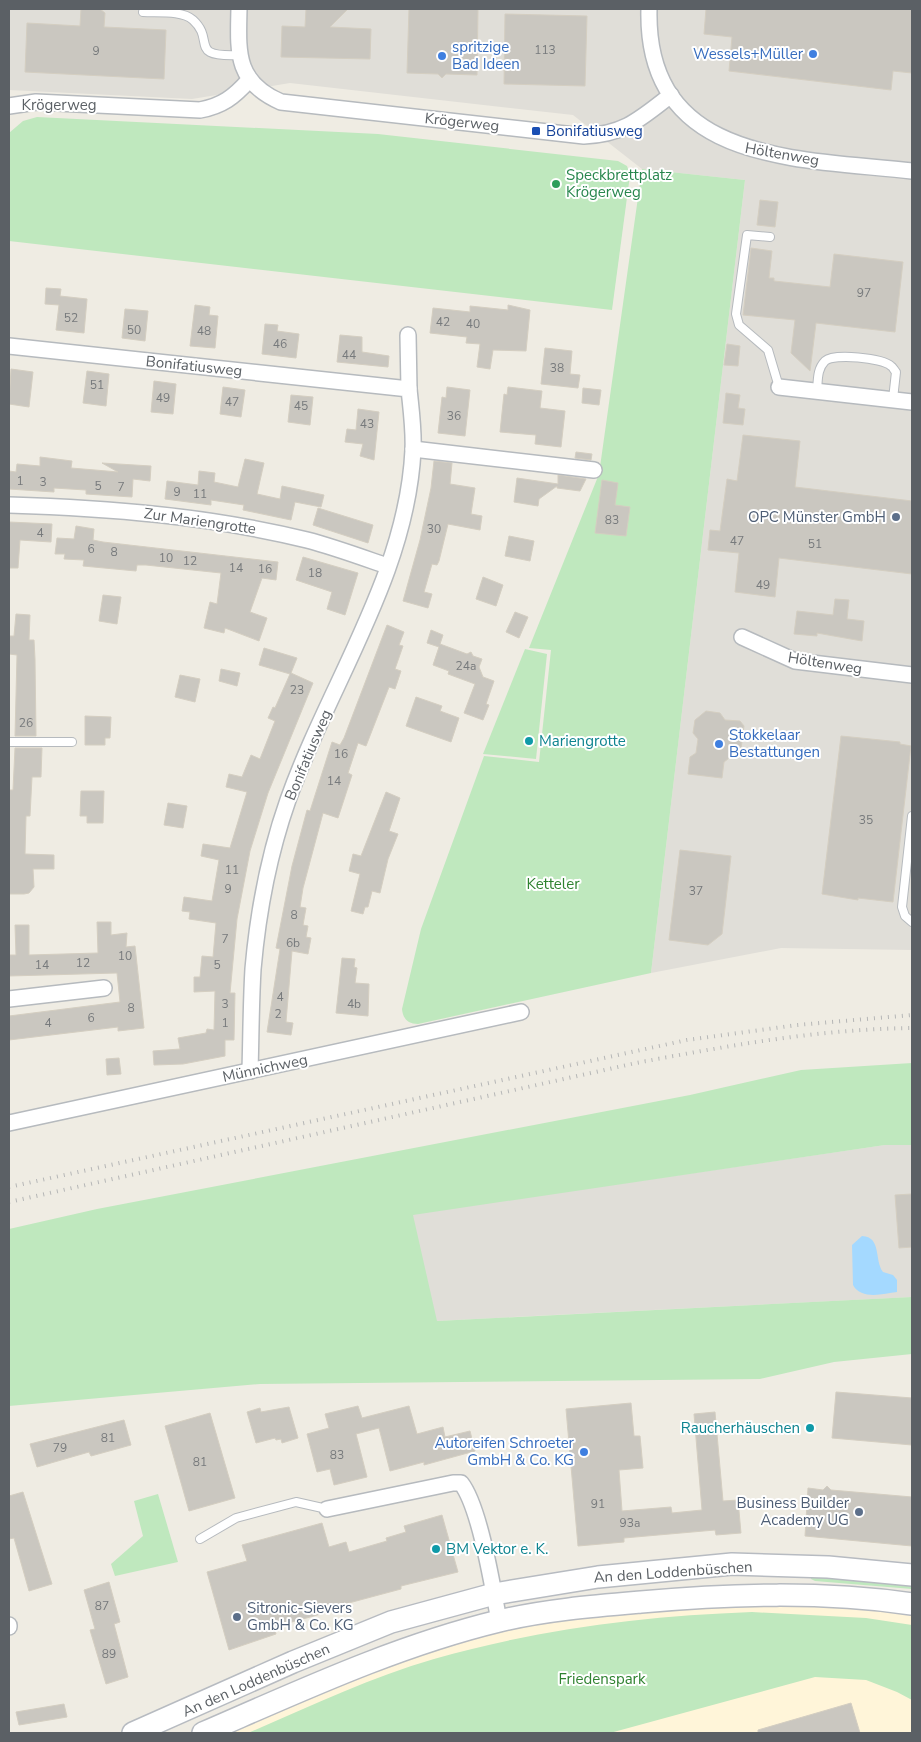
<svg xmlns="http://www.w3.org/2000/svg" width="921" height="1742" font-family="'Nunito Sans',sans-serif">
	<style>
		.commercial { fill: #fff5d9 }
		.industrial { fill: #e0ded8 }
		.green { fill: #bfe8be }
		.water { fill: #a4d9ff }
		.building { fill: #cac7c0; stroke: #d4cec1 }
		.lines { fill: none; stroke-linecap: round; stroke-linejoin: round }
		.lane-casing { stroke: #b6babe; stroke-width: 10 }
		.street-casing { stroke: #b6babe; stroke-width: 18 }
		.secondary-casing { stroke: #b7bbc1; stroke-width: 24 }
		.lane { stroke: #fff; stroke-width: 8 }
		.street { stroke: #fff; stroke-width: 15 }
		.secondary { stroke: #fff; stroke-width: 21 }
		.rail { stroke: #b5b6b6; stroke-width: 4; stroke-dasharray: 1 6; stroke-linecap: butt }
		.shop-dot { fill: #3f7fe0; stroke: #fff; stroke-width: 2 }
		.transit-dot { fill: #1a4fb4; stroke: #fff; stroke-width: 2 }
		.leisure-dot { fill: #2e9e5b; stroke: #fff; stroke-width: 2 }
		.service-dot { fill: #5c6f8a; stroke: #fff; stroke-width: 2 }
		.culture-dot { fill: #0f9aa8; stroke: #fff; stroke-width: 2 }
		.labels { text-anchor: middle; stroke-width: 4; stroke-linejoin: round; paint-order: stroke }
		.number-label { font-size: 12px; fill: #777a7c }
		.shop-label { font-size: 15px; fill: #366cbe; stroke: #fff; text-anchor: start }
		.street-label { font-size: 15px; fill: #5b6065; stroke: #fff }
		.transit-label { font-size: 15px; fill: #164399; stroke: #fff; text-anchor: start }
		.leisure-label { font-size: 15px; fill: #27864d; stroke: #fff; text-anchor: start }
		.service-label { font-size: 15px; fill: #4e5e75; stroke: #fff; text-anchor: end }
		.culture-label { font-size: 15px; fill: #0d838f; stroke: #fff; text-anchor: start }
		.park-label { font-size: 15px; fill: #2f8230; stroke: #fff }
	</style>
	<rect width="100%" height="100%" fill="#efece3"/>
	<polygon class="commercial" points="775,1600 912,1612 912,1733 221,1733 386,1663 503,1630 600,1612"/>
	<g class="industrial">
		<polygon points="9,9 912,9 912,950 781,948 651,973 745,180 642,169 573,115 290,83 192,99 9,90"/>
		<polygon points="885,1145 912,1145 912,1297 436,1321 412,1214"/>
	</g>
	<g class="green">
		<polygon points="37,117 378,134 618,161 627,166 630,175 612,310 9,241 9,133 23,121"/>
		<path d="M642 169 745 180 651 973 418 1024C408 1024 403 1019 402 1009L421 929 484 756 539 762 551 650 529 648 599 474Z"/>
		<polygon points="525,649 547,654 536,759 483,754"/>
		<polygon points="912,1063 912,1145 885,1145 413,1215 437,1321 912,1297 912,1354 834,1362 760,1379 260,1384 9,1406 9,1229 97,1209 690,1095 801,1070"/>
		<polygon points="158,1494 178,1562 115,1576 111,1564 143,1536 134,1501"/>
		<polygon points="811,1576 912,1584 912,1589 815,1581 811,1579"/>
		<path d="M752 1612 866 1618 912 1625V1700L897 1692 866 1680 815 1677 610 1733H248C309 1707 371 1677 434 1659 539 1629 644 1616 752 1612Z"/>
	</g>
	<path class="water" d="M862 1236C882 1237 874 1260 883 1272L893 1275 897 1280V1292C883 1294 861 1300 853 1285L852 1245Z"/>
	<g class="building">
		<polygon points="81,9 100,9 105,13 104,27 166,30 164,79 25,72 27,23 80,26"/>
		<polygon points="306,9 348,9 330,27 371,29 370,59 281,57 282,26 305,27"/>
		<polygon points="409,9 478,9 477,75 446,74 442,78 438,74 407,73"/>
		<polygon points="706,9 912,9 912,73 893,71 891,90 729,71 732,37 704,34"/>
		<polygon points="505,14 587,16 585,86 504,84"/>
		<polygon points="760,200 778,202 775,227 757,225"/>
		<polygon points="751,248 772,251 769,278 774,278 774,281 830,287 834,254 903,262 895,332 816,323 810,371 791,353 795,320 743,315"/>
		<polygon points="46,288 61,289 60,296 87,299 84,333 56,330 59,305 45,304"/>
		<polygon points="195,305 210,307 209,315 218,316 215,348 190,346"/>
		<polygon points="508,305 530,310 526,351 493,350 490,369 477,367 480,344 466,343 467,337 430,333 433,308 470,312 470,306 508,310"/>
		<polygon points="125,309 148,311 145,341 122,338"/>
		<polygon points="265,324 278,325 277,331 299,334 296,358 262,354"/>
		<polygon points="340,335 362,337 362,352 389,356 388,367 337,362"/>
		<polygon points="727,344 740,346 738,366 724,365"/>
		<polygon points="545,348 572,351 570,374 580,375 578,388 541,384"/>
		<polygon points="11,369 33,372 29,407 9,404"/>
		<polygon points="87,371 109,374 106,406 83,403"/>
		<polygon points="154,381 176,384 173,414 151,412"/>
		<polygon points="223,387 245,390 241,417 220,414"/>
		<polygon points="447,387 470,390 465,436 438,433 442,397 446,398"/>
		<polygon points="508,387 542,391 540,408 565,411 561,447 535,444 536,435 500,432 504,394 507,395"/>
		<polygon points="583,388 601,390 599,405 582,403"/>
		<polygon points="726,393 740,395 738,408 745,409 743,425 723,423"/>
		<polygon points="291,395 313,397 310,425 288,422"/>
		<polygon points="358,409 379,412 374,460 360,456 363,444 345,442 347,429 356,430"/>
		<polygon points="743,435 800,441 795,487 912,501 912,574 779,558 775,597 735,592 739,553 708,550 710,530 720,531 727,479 737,481"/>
		<polygon points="576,452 592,454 591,460 575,458"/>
		<polygon points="40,457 72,461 71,468 95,470 118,472 102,463 151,466 150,481 133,479 132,497 86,494 86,490 54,488 54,492 9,489 9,471 16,472 17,464 40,466"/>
		<polygon points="245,459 264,463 257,494 280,499 282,486 324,495 321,507 295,502 291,520 243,510 244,505 211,500 211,505 165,499 167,481 198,485 199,471 215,473 214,482 238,487"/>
		<polygon points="434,461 452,463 450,484 475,488 471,514 482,516 480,530 448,524 439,561 437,565 432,564 424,592 432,594 428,608 403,601 420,540 431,488"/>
		<polygon points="558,475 586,479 580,491 557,488 557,486 539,499 538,506 514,502 517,478 558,484"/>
		<polygon points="602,480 618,483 615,505 630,507 626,536 595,533"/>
		<polygon points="318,508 373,525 368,543 313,525"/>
		<polygon points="9,522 52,524 51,542 20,540 18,568 9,568"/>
		<polygon points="76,526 94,529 93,540 103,542 278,562 276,580 262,578 250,612 267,618 259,641 225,628 224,633 204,628 210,602 217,604 221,573 146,565 137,565 136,571 83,566 84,560 64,559 65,554 55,554 57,538 74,539"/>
		<polygon points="509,536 534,541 530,561 505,556"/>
		<polygon points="303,557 358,573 345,615 327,609 332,592 296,580"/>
		<polygon points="483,577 503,585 496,606 476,599"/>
		<polygon points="103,595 121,597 117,624 99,621"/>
		<polygon points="835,599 849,600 847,619 864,621 862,641 817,633 817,636 794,634 797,611 833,615"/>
		<polygon points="515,612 528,617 519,638 506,632"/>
		<polygon points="16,614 30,615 29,640 34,640 35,659 36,736 15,736 17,655 9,654 9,636 14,636"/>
		<polygon points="387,625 404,632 399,645 403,646 395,669 401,671 395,689 389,687 366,746 358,743 348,773 352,775 338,818 323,813 303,888 300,907 306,908 303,925 308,926 306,937 311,938 308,954 292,951 286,1022 293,1023 291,1035 267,1032 280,949 276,948 292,866 307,810 310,811 332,742 340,745 344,738"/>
		<polygon points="431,630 443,635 440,644 467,654 471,652 473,656 482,659 479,667 483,677 494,681 486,704 489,705 483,720 464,713 475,684 448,674 449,671 433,665 439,647 427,643"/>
		<polygon points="264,648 297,658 291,673 313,683 268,793 250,851 237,919 230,993 235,993 234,1040 225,1040 225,1056 183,1064 154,1065 153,1051 180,1049 178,1038 206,1033 207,1029 214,1030 215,991 194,992 194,977 200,977 202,956 213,957 216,923 189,919 190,912 182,911 184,897 212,901 219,860 201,856 203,844 230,848 247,792 226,787 229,774 242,777 251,755 260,759 275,721 268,718 273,707 275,708 290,674 259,665"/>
		<polygon points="221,669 240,673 237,686 219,681"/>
		<polygon points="180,675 200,679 195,702 175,697"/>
		<polygon points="416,697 442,706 440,711 459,718 451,742 406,726"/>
		<polygon points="706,711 720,713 725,720 740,721 744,726 741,749 724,762 722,778 688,774 690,757 696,753 698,739 693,733 695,720"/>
		<polygon points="85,716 111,717 110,738 105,738 105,745 85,745"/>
		<polygon points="841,736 900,742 900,744 911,746 893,902 858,898 858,900 822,894"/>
		<polygon points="15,748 42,748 41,777 32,777 30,816 26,816 25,854 54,855 54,869 33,869 34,887 29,893 24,894 9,894 9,790 13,790"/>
		<polygon points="81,791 104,791 103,823 87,823 87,816 80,816"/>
		<polygon points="386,792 400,798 389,831 398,834 388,859 380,893 372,891 368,907 365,907 363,914 351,911 360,874 349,871 353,854 361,856"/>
		<polygon points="168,803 187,806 183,828 164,825"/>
		<polygon points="680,850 731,856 722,934 708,945 669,940"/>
		<polygon points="97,922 111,922 111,935 127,933 126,947 135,946 144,1028 118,1031 118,1027 9,1040 9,1016 120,1002 117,973 9,976 9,955 16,955 15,925 29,925 29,955 98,953"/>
		<polygon points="342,958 355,959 354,967 357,968 355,983 369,984 368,1016 336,1013"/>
		<polygon points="119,1058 121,1074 107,1075 106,1059"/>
		<polygon points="912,1194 912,1247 899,1248 895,1195"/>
		<polygon points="836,1392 912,1398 912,1445 832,1438"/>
		<polygon points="631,1403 634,1436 640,1436 643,1468 619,1470 622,1511 671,1507 672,1513 702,1510 694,1414 715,1412 723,1501 738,1500 741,1533 716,1535 715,1530 624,1538 624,1542 578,1546 566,1409"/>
		<polygon points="358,1406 362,1418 409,1406 417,1434 443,1427 445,1437 470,1431 475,1451 424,1465 424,1462 390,1471 379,1428 356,1434 367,1477 334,1485 330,1469 317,1472 307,1434 329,1428 325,1414"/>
		<polygon points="289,1407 298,1438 282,1443 281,1439 276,1440 275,1438 256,1443 247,1412 260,1408 261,1412"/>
		<polygon points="210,1413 235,1498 189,1511 165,1426"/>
		<polygon points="124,1420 131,1445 91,1456 89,1452 37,1467 30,1444"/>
		<polygon points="827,1486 831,1490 912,1497 912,1546 805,1536 808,1488 823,1490"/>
		<polygon points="23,1492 52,1584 29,1591 14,1538 9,1539 9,1496"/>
		<polygon points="442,1515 458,1572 401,1586 401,1589 345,1604 346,1607 274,1627 276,1634 229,1650 207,1572 247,1561 242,1545 322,1523 329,1547 346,1542 349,1552 387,1541 386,1538 406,1532 404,1526"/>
		<polygon points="109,1582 120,1622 114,1624 128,1677 106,1684 90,1630 95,1629 84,1590"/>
		<polygon points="851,1703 860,1733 758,1733 758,1730"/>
		<polygon points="64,1704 67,1717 19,1725 16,1712"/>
	</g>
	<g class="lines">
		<g class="lane-casing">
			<g id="lane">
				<path d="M143 12C157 13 182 10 193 20 216 41 187 57 239 55"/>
				<polyline points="770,237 747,235 736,314 739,325 768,350 779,387"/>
				<path d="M817 391C818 380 817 369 825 361 834 353 882 358 891 366 893 367 894 370 896 372L893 399"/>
				<polyline points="9,742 72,742"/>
				<polyline points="912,816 902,907 905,916 912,922"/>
				<polyline points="200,1539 236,1518 296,1502 327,1509"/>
			</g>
		</g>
		<g class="street-casing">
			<g id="street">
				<path d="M239 9C238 52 235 82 281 102L584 136C625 134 640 119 671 95"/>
				<path d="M649 9C645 165 800 158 912 171"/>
				<path d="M9 106 36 102 200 110C222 106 234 97 249 80"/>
				<polyline points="408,335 409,389"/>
				<path d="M9 346 409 389C411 409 414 430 413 450 407 575 329 684 288 800 269 854 258 912 253 969 251 1003 251 1037 250 1071"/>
				<polyline points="779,387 912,402"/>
				<polyline points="413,449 594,470"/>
				<path d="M9 505C109 508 209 516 307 540 334 547 361 557 387 566"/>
				<polyline points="742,637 795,661 912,675"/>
				<polyline points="9,999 104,988"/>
				<polyline points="9,1123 521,1012"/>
				<path d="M327 1509 453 1483H461C480 1507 493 1589 499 1621"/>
				<polyline points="9,1625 9,1627"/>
			</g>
		</g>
		<g class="secondary-casing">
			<g id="secondary">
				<polyline points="133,1733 293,1662 391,1622 494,1594 598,1577 732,1564 828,1567 912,1575"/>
				<path d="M203 1733C300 1691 396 1646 499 1621 545 1610 594 1606 641 1602 731 1594 822 1591 912 1604"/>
			</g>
		</g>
		<use href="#lane" class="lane"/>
		<use href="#street" class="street"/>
		<use href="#secondary" class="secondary"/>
		<g class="rail">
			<polyline points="9,1187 687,1040 797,1025 912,1015"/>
			<path d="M9 1202 636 1063C727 1046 819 1029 912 1028"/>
		</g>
	</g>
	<g class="shop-dot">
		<circle cx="813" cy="54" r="5"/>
		<circle cx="442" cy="56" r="5"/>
		<circle cx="719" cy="744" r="5"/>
		<circle cx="584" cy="1452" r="5"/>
	</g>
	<rect class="transit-dot" x="531" y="126" width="10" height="10" rx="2.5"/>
	<circle class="leisure-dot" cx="556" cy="184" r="5"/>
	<g class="service-dot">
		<circle cx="896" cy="517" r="5"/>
		<circle cx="859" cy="1512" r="5"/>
		<circle cx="237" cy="1617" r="5"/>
	</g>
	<g class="culture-dot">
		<circle cx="529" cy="741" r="5"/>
		<circle cx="810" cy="1428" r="5"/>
		<circle cx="436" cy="1549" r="5"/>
	</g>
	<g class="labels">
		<g class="number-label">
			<text x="545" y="54">113</text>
			<text x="96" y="55">9</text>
			<text x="864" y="297">97</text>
			<text x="71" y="322">52</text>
			<text x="443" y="326">42</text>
			<text x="473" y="328">40</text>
			<text x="134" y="334">50</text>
			<text x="204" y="335">48</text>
			<text x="280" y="348">46</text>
			<text x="349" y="359">44</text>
			<text x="557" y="372">38</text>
			<text x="97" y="389">51</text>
			<text x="163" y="402">49</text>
			<text x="232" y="406">47</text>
			<text x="301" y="410">45</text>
			<text x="454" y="420">36</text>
			<text x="367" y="428">43</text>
			<text x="20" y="485">1</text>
			<text x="43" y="486">3</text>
			<text x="98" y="490">5</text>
			<text x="121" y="491">7</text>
			<text x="177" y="496">9</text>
			<text x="200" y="498">11</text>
			<text x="612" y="524">83</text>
			<text x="434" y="533">30</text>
			<text x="40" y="537">4</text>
			<text x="737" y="545">47</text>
			<text x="815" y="548">51</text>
			<text x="91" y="553">6</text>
			<text x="114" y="556">8</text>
			<text x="166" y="562">10</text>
			<text x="190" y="565">12</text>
			<text x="236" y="572">14</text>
			<text x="265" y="573">16</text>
			<text x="315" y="577">18</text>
			<text x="763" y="589">49</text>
			<text x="466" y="670">24a</text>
			<text x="297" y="694">23</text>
			<text x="26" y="727">26</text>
			<text x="341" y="758">16</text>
			<text x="334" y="785">14</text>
			<text x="866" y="824">35</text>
			<text x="232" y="874">11</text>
			<text x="228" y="893">9</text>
			<text x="696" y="895">37</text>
			<text x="294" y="919">8</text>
			<text x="225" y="943">7</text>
			<text x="293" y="947">6b</text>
			<text x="125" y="960">10</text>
			<text x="83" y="967">12</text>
			<text x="42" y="969">14</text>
			<text x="217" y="969">5</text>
			<text x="280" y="1001">4</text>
			<text x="225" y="1008">3</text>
			<text x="354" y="1008">4b</text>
			<text x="131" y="1012">8</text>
			<text x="278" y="1018">2</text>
			<text x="91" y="1022">6</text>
			<text x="48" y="1027">4</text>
			<text x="225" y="1027">1</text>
			<text x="108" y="1442">81</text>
			<text x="60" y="1452">79</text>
			<text x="337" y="1459">83</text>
			<text x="200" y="1466">81</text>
			<text x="598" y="1508">91</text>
			<text x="630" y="1527">93a</text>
			<text x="102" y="1610">87</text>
			<text x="109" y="1658">89</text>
		</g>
		<g class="shop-label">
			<text x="452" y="52">spritzige<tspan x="452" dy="17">Bad Ideen</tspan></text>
			<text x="803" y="59" text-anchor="end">Wessels+Müller</text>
			<text x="729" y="740">Stokkelaar<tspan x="729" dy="17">Bestattungen</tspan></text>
			<text x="574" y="1448" text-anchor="end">Autoreifen Schroeter<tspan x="574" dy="17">GmbH &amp; Co. KG</tspan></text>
		</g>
		<g class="street-label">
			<text x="59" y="110">Krögerweg</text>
			<text transform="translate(462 122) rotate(6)" y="5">Krögerweg</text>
			<text transform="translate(782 154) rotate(10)" y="5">Höltenweg</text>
			<text transform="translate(194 366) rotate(6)" y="5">Bonifatiusweg</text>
			<text transform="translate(200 521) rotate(8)" y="5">Zur Mariengrotte</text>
			<text transform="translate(825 663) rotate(9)" y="5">Höltenweg</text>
			<text transform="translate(308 755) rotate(-67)" y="5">Bonifatiusweg</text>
			<text transform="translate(265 1068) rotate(-12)" y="5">Münnichweg</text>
			<text transform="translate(673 1572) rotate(-4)" y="5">An den Loddenbüschen</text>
			<text transform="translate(256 1680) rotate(-24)" y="5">An den Loddenbüschen</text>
		</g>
		<g class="transit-label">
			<text x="546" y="136">Bonifatiusweg</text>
		</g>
		<g class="leisure-label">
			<text x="566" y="180">Speckbrettplatz<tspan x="566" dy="17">Krögerweg</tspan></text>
		</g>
		<g class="service-label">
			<text x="886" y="522">OPC Münster GmbH</text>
			<text x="849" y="1508">Business Builder<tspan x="849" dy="17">Academy UG</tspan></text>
			<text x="247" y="1613" text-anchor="start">Sitronic-Sievers<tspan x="247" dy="17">GmbH &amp; Co. KG</tspan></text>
		</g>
		<g class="culture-label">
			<text x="539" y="746">Mariengrotte</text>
			<text x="800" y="1433" text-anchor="end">Raucherhäuschen</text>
			<text x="446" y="1554">BM Vektor e. K.</text>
		</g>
		<g class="park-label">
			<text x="553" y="889">Ketteler</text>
			<text x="602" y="1684">Friedenspark</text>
		</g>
	</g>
	<rect width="921" height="1742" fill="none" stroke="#5b6065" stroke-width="20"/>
</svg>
